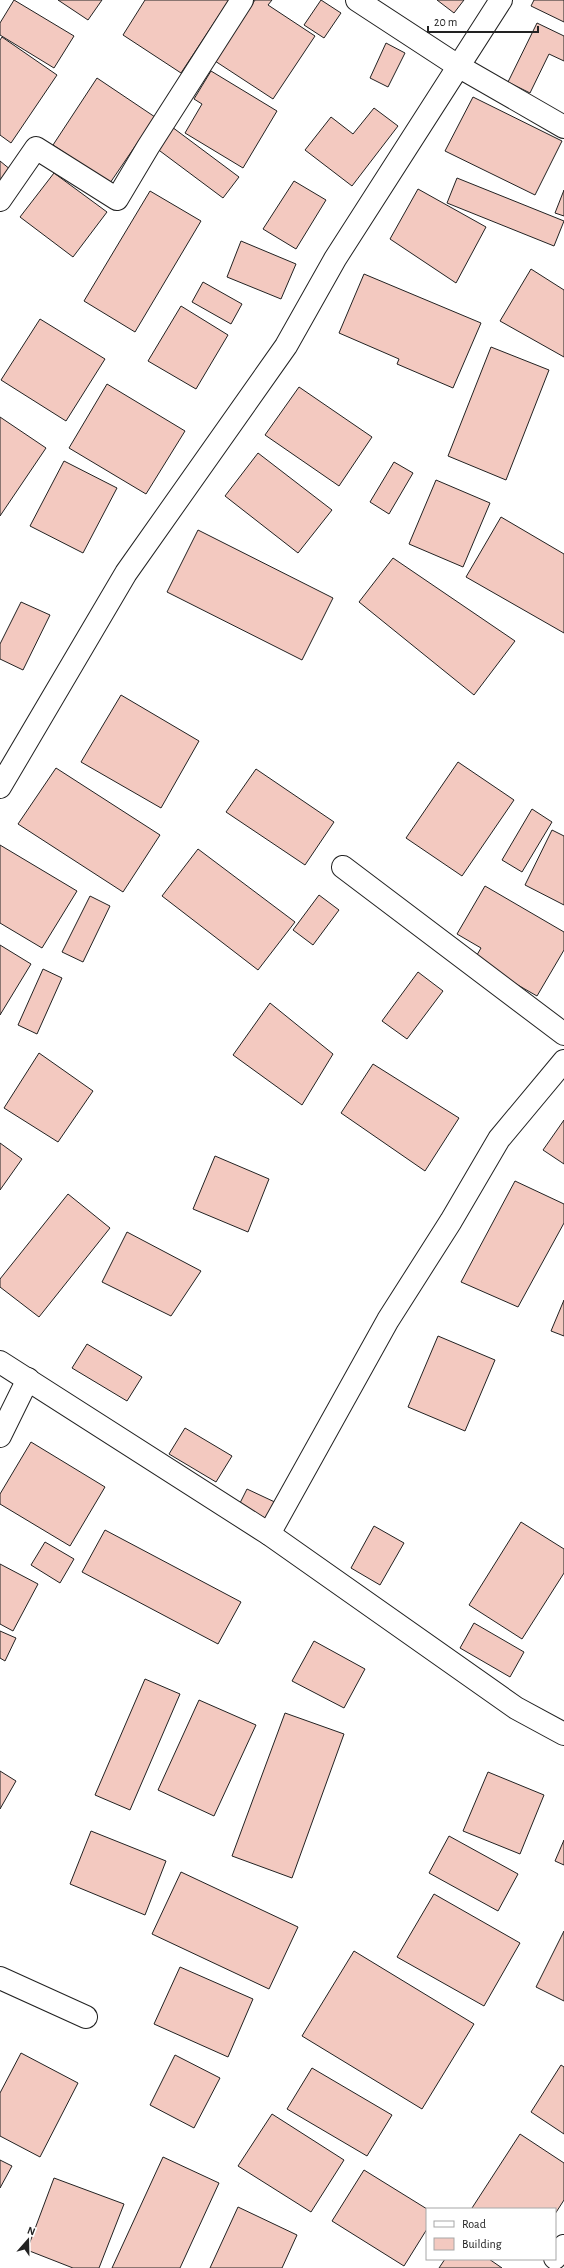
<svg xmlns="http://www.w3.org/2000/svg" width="564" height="2268" font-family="'Alegreya Sans',sans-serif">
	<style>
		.building { fill: #f3c9c0; stroke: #222 }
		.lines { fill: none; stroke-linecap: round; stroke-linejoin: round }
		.minor-casing { stroke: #222; stroke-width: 24 }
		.minor { stroke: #fff; stroke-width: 22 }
	</style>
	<rect width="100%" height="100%" fill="#fff"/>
	<g class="building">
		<polygon points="14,0 74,36 54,68 0,35 0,23"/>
		<polygon points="58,0 102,0 88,20"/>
		<polygon points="145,0 229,0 181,73 123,35"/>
		<polygon points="255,0 272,0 268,5 315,36 273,99 215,61"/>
		<polygon points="321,0 341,13 324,38 304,25"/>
		<polygon points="437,0 464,0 454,13"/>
		<polygon points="534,0 564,0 564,22 531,6"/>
		<polygon points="537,23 564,36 564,61 549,54 530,93 508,82"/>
		<polygon points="2,37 57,75 11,143 0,135 0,40"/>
		<polygon points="386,43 405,53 388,87 370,78"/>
		<polygon points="211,71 277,111 243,168 185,133 202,104 194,99"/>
		<polygon points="97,78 155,117 110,183 53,145"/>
		<polygon points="473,97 562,141 535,195 445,151"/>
		<polygon points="374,108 398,126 352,186 305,150 331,117 353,134"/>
		<polygon points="172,127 239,177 223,198 156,148"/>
		<polygon points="0,161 11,170 0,186"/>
		<polygon points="54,173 107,212 73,257 20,217"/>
		<polygon points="457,178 564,221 554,246 447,203"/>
		<polygon points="294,181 326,200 296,249 263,229"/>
		<polygon points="418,189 486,227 456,283 390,239"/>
		<polygon points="564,190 564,216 555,213"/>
		<polygon points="150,191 201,221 135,332 84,301"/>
		<polygon points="241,241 296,264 281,299 227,277"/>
		<polygon points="531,269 564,290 564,357 500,321"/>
		<polygon points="364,274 481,323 453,388 397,364 399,359 339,333"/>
		<polygon points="203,282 242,304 231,324 192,302"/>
		<polygon points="181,306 228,335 196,389 148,361"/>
		<polygon points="40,319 105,359 66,421 1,380"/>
		<polygon points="491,347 549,370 506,480 448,456"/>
		<polygon points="107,384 185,431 146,494 69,448"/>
		<polygon points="299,387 372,437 339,486 265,435"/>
		<polygon points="0,417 46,448 0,516"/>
		<polygon points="258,453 332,510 298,553 225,496"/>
		<polygon points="64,461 117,488 83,553 30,526"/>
		<polygon points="394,462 413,473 389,514 370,502"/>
		<polygon points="436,480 490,503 463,567 409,544"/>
		<polygon points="501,517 564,554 564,633 466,577"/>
		<polygon points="198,530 333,598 302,660 167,592"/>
		<polygon points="393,558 515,641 474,695 359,602"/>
		<polygon points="21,602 50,615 23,670 0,659 0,644"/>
		<polygon points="121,695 199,741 161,808 81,762"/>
		<polygon points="458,762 514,800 462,876 406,838"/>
		<polygon points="56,768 160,835 123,892 18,824"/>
		<polygon points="256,769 334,822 305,865 226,812"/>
		<polygon points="532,809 552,822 522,872 502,860"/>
		<polygon points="552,830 564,836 564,905 525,885"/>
		<polygon points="0,845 77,891 42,948 0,923"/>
		<polygon points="198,849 295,922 258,970 162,896"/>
		<polygon points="485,886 564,932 564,950 537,996 474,960 481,948 457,934"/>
		<polygon points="319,895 339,910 313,945 293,930"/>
		<polygon points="90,896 110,906 83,962 62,952"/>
		<polygon points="0,945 31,964 0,1015"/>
		<polygon points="43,969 62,978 37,1034 18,1025"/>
		<polygon points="418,972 443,991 407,1039 382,1021"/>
		<polygon points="270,1003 333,1054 302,1105 233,1055"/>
		<polygon points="39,1053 93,1091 58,1142 4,1108"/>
		<polygon points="373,1064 459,1118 425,1171 341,1113"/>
		<polygon points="564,1120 564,1164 543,1150"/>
		<polygon points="0,1143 22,1159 0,1190"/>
		<polygon points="215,1156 269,1179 248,1232 193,1209"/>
		<polygon points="515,1181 564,1204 564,1223 518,1307 461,1282"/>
		<polygon points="68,1194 110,1228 39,1317 0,1287 0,1279"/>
		<polygon points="127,1232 201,1271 171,1316 102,1282"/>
		<polygon points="564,1300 564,1336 551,1331"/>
		<polygon points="438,1336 495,1360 465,1431 408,1407"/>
		<polygon points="87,1344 142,1377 127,1401 72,1368"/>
		<polygon points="185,1428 232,1456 216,1482 169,1454"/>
		<polygon points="31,1442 105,1487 70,1546 0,1504 0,1494"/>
		<polygon points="247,1489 279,1504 271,1521 239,1505"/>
		<polygon points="521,1522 564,1549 564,1573 522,1639 469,1605"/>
		<polygon points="374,1526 404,1543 380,1585 351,1568"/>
		<polygon points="105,1530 241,1602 218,1644 82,1572"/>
		<polygon points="45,1542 74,1559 60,1583 31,1565"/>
		<polygon points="0,1564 38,1584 13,1631 0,1624"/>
		<polygon points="474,1623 524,1652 510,1677 460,1648"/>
		<polygon points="0,1631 16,1638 5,1661 0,1658"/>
		<polygon points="314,1641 365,1669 344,1708 292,1681"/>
		<polygon points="145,1679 180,1694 130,1810 95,1795"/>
		<polygon points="199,1700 256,1725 214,1816 158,1790"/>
		<polygon points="285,1713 344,1734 292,1878 232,1856"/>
		<polygon points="0,1771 16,1781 0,1809"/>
		<polygon points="488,1772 544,1795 520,1854 463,1831"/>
		<polygon points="91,1831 166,1861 145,1915 70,1884"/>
		<polygon points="449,1836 518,1874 498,1911 429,1873"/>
		<polygon points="564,1840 564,1865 555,1861"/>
		<polygon points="181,1872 298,1927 269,1989 152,1934"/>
		<polygon points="434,1894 520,1943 484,2006 397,1957"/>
		<polygon points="564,1931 564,2001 536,1987"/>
		<polygon points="354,1951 474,2024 422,2109 302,2036"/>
		<polygon points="180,1967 253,1999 228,2057 154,2024"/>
		<polygon points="21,2053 78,2083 40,2157 0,2136 0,2093"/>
		<polygon points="175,2055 220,2078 194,2128 150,2105"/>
		<polygon points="561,2065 564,2067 564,2134 531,2112"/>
		<polygon points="312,2068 392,2115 367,2156 287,2109"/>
		<polygon points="272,2114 344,2160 311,2212 238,2166"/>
		<polygon points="520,2134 564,2163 564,2200 555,2214 555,2209 474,2209 472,2208"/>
		<polygon points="163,2157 219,2183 180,2268 112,2268"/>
		<polygon points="0,2160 12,2166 0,2188"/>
		<polygon points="364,2170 427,2209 427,2229 404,2266 332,2221"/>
		<polygon points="54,2178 124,2204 99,2268 73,2268 27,2250"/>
		<polygon points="238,2207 297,2235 282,2268 210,2268"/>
		<polygon points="445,2259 489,2259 502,2268 439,2268"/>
	</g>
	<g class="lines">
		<g class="minor-casing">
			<g id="minor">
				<polyline points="357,0 458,66 564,127"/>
				<polyline points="0,200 36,148 117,199 148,147 242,0"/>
				<polyline points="0,787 126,573 286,346 335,259 501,0"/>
				<polyline points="343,867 564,1034"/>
				<polyline points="0,1362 269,1534 516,1708 564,1734"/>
				<polyline points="0,1436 28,1379"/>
				<polyline points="269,1534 388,1320 451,1221 499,1139 564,1061"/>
				<polyline points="0,1978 86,2017"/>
				<polyline points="555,2258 564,2246"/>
			</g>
		</g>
		<use href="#minor" class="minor"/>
	</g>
	<rect x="426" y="2208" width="130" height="52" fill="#ffffff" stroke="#a7a7a7"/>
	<rect x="434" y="2221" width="20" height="6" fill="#ffffff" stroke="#a7a7a7"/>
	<text x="462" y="2228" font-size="12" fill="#222222">Road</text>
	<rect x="434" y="2238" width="20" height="12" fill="#f3c9c0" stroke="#a7a7a7"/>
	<text x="462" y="2248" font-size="12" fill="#222222">Building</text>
	<g transform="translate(28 2240) rotate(20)" stroke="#ffffff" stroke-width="3" paint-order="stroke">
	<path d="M0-3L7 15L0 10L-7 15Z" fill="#222222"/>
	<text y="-6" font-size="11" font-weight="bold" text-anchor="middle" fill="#222222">N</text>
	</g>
	<path d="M428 26v6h110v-6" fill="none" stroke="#222222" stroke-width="2"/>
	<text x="434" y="26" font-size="12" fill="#222222" stroke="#ffffff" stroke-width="3" paint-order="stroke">20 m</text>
</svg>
